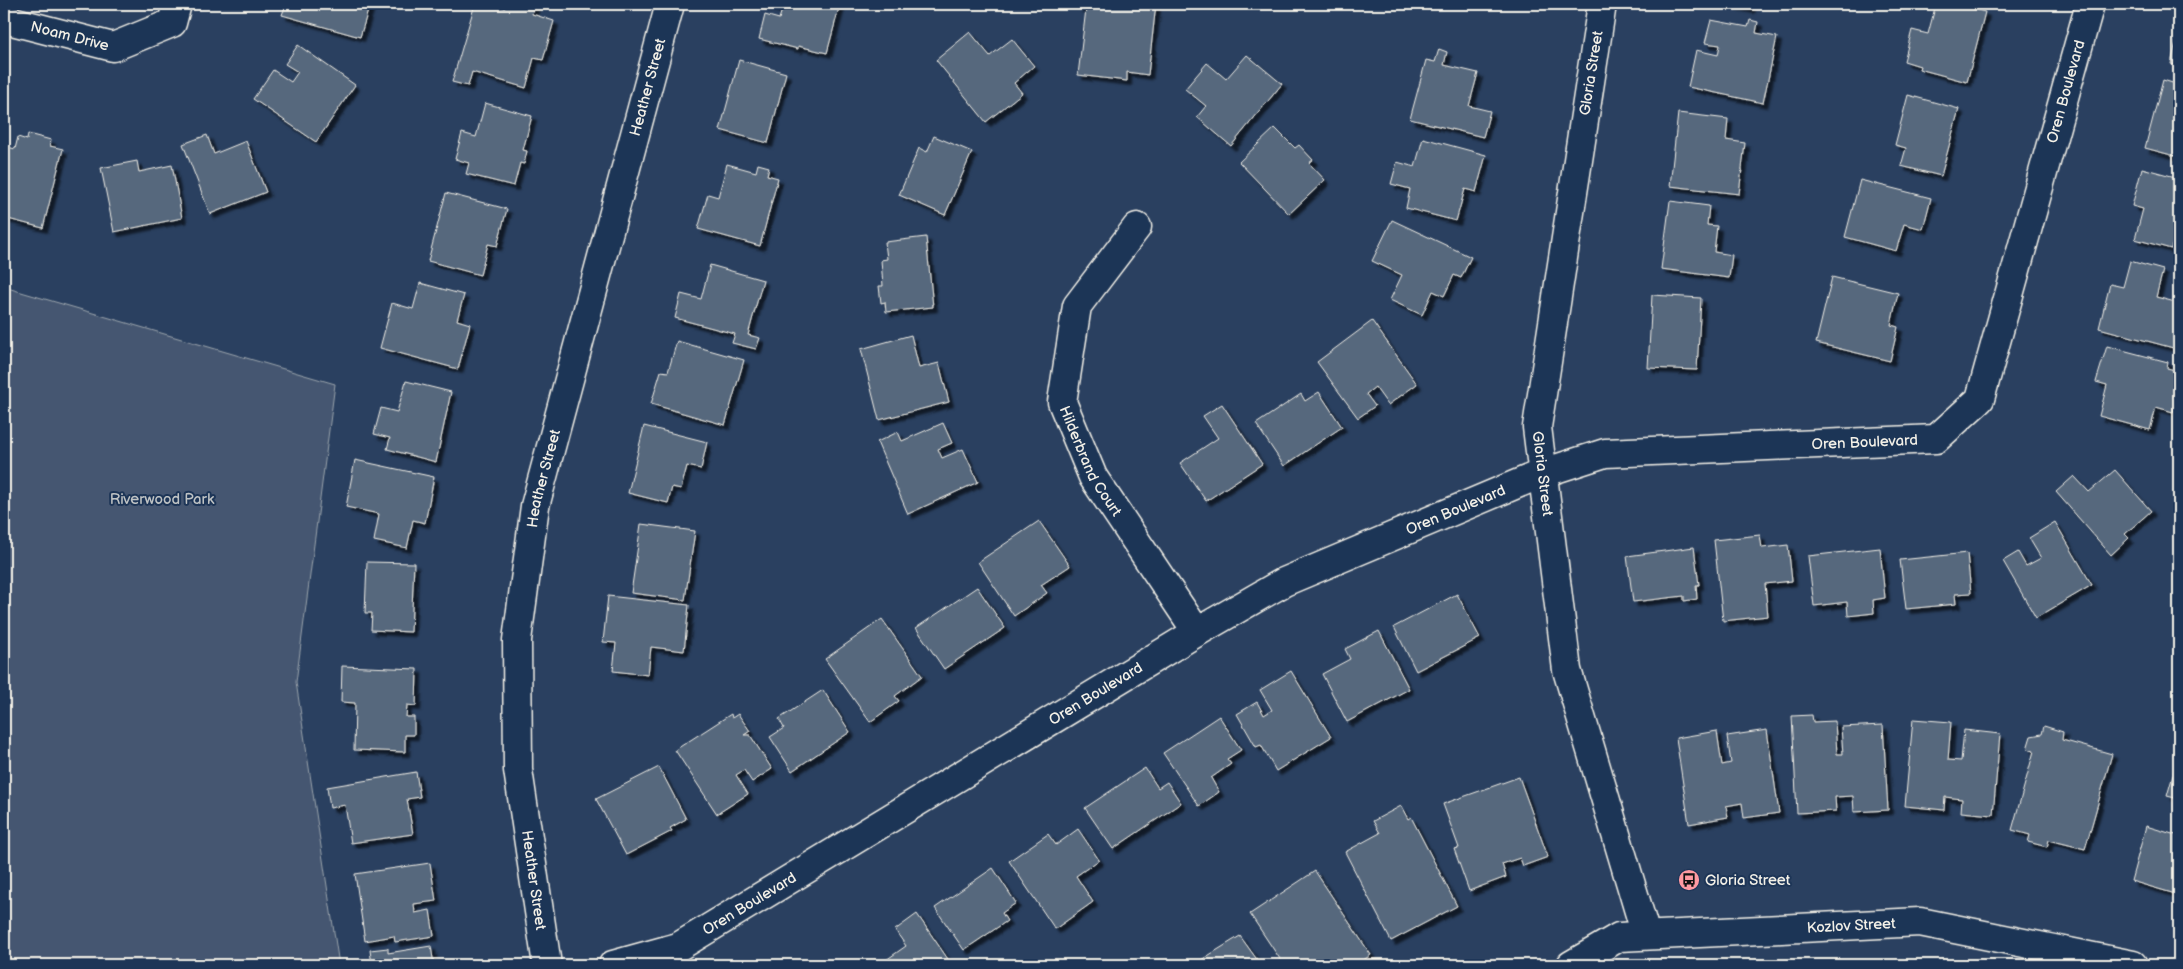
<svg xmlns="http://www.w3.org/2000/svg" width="2183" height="969" font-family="'Balsamiq Sans',sans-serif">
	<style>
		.green { fill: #445771; stroke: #9ca4ac }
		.building { fill: #56677d; stroke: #f4f1e8; filter: url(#shadow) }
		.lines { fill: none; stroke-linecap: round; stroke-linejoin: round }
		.minor-casing { stroke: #f4f1e8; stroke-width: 31 }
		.minor { stroke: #1d3557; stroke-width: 28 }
		.labels { text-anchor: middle; stroke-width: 4; stroke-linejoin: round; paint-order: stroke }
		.street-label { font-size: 15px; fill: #f4f1e8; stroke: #1d3557 }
		.park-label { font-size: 15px; fill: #bfc3c4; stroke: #1d3557 }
		.poi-label { font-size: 15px; fill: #f4f1e8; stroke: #1d3557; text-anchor: start }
	</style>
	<defs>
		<filter id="shadow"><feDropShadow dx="4.5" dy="4.5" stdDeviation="1" flood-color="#0009"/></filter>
	</defs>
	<rect width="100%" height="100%" fill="#2a4060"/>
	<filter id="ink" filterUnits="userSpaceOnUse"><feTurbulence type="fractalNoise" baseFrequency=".02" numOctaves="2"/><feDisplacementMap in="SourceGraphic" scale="10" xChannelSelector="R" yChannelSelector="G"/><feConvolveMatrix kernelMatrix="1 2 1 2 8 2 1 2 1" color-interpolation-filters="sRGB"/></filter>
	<g filter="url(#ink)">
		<polygon class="green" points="4,287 335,384 296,682 339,965 4,965"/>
		<g class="building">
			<polygon points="286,4 370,4 360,37 282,15"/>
			<polygon points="475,4 491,4 505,8 506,4 535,4 532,14 554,21 543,60 534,58 526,88 472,72 468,86 452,82"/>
			<polygon points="760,4 840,4 827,53 798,46 798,49 759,39 765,15 779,19 782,10"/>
			<polygon points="1079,4 1156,4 1148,75 1127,72 1127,81 1078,75 1086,9 1078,8"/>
			<polygon points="1728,4 1751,4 1750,9"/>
			<polygon points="1936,4 1954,4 1985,12 1967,82 1919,69 1920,66 1904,61 1912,30 1928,34"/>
			<polygon points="1711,20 1748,27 1750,20 1758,22 1756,33 1777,37 1763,103 1688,87 1696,50 1718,55 1720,45 1705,43"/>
			<polygon points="2179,28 2179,66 2171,64"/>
			<polygon points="970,32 990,56 1012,39 1034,66 1014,83 1022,93 986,122 936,60"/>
			<polygon points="298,45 355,85 316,142 253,99 273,70 291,82 298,72 285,64"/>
			<polygon points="1439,49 1447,52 1444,65 1478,73 1469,106 1490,111 1483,137 1410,119 1426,60 1435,62"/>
			<polygon points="1247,55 1282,84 1231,146 1197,117 1206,106 1185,89 1207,63 1226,79"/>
			<polygon points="739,60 786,73 768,143 720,130"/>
			<polygon points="2163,80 2179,85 2179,157 2145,148"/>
			<polygon points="1908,95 1959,109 1941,176 1901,166 1906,148 1895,145"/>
			<polygon points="485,103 532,116 523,150 527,151 524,164 520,163 514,186 466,174 469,163 455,159 462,133 476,137"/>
			<polygon points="1678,113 1728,119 1726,140 1745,143 1739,194 1670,186"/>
			<polygon points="1275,128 1295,148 1299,145 1313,160 1309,163 1325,180 1289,214 1239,162"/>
			<polygon points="28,134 51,140 50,146 63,149 43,228 4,218 4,196 7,182 4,181 4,146 15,149 18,137 27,140"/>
			<polygon points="207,135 214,154 246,141 266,192 210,214 183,144"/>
			<polygon points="934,136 972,152 945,215 899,195 919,148 927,152"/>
			<polygon points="1423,138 1486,155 1476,192 1465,189 1456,221 1406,208 1410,189 1391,184 1397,162 1415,167"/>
			<polygon points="137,161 139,172 172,165 182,218 114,232 101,168"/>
			<polygon points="727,164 756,172 758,164 769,167 767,175 778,178 760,246 698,229 708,194 718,197"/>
			<polygon points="2142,168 2179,178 2179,247 2172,245 2171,249 2135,239 2143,209 2132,206"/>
			<polygon points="1860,180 1931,198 1923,229 1904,224 1896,251 1845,237"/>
			<polygon points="446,193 507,209 497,246 488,244 480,275 428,261"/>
			<polygon points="1670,201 1709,206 1707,225 1717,226 1714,252 1732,255 1729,278 1661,269"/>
			<polygon points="1392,220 1471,257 1461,278 1454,275 1444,296 1433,291 1422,315 1390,300 1402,275 1372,261"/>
			<polygon points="926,237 933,307 886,312 885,302 881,303 879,286 883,286 881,260 887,259 885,242"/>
			<polygon points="2130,261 2163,270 2156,297 2179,303 2179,339 2177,349 2099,328 2110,284 2123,287"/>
			<polygon points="710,265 763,280 748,335 760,338 756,349 732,343 735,334 675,318 681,294 701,299"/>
			<polygon points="1832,277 1898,293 1891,325 1898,327 1890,361 1816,343"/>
			<polygon points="420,283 464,295 457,320 470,324 458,369 380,348 392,303 413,309"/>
			<polygon points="1652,295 1701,298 1697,370 1648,368"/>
			<polygon points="1372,321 1417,384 1388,405 1375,387 1366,394 1375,406 1358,418 1317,362"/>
			<polygon points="911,335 919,368 939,363 949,402 879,420 861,349"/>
			<polygon points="677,341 744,360 725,425 651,404 661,371 668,372"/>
			<polygon points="2107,346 2168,362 2167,368 2179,371 2179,389 2173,412 2156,407 2150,430 2099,416 2107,385 2096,382"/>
			<polygon points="406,381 451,392 436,462 387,449 390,438 374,434 381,408 397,412"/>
			<polygon points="1319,392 1342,427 1284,466 1256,424 1301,394 1305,401"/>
			<polygon points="1222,404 1262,464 1206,501 1180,463 1218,438 1203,416"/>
			<polygon points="943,423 952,443 938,449 942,458 963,449 978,482 908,514 877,442 898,432 902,441"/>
			<polygon points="644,426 707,442 701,469 687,466 681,489 672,487 668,503 628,493"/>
			<polygon points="355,460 434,477 425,523 413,520 407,548 374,541 379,514 346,507"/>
			<polygon points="2115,470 2151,511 2125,534 2129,538 2111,555 2056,492 2074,476 2089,492"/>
			<polygon points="1039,521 1070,566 1041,585 1047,593 1014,616 978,562"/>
			<polygon points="2055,522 2092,585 2036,618 2003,561 2018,552 2026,566 2041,558 2029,538"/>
			<polygon points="641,524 695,531 685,600 631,593"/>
			<polygon points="1760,535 1762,548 1788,545 1792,581 1765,584 1768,616 1723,621 1714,540"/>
			<polygon points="1694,547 1699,585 1696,585 1697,599 1684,601 1684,596 1633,602 1627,556"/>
			<polygon points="1880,548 1885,598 1873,600 1874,613 1848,616 1847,602 1814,606 1808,556"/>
			<polygon points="1967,553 1971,593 1955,594 1956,604 1906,609 1900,560"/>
			<polygon points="367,562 414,563 411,632 371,630 372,613 365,613"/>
			<polygon points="977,587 1005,628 944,669 916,628"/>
			<polygon points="1457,594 1480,638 1416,671 1394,627"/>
			<polygon points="608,596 689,605 684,651 651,647 648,675 613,671 616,643 603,642"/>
			<polygon points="882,619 922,676 895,696 899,701 870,722 825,659"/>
			<polygon points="1379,631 1409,689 1347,722 1322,674 1350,659 1345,649"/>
			<polygon points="342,666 417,669 416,706 407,705 406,717 414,717 414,735 405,735 405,752 354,750 355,703 341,702"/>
			<polygon points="1291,671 1331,737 1276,771 1261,745 1256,747 1237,714 1257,702 1264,715 1272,710 1260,690"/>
			<polygon points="823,690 850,732 792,771 770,737 784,728 779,719"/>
			<polygon points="731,714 732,718 738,714 750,731 744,735 750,735 772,769 752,782 744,770 736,775 748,794 717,814 675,750"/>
			<polygon points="1812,715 1813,722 1835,721 1837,754 1843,754 1841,727 1883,725 1888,810 1854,812 1853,796 1835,797 1836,811 1797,813 1792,716"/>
			<polygon points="1219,716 1241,750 1227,759 1231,764 1211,778 1219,792 1199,806 1163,753"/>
			<polygon points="1913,719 1951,722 1948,760 1961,761 1964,730 2000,734 1993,815 1961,812 1962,799 1945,797 1944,810 1905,806"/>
			<polygon points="2044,726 2063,732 2062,740 2112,754 2085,849 2049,840 2047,847 2028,842 2030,835 2012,830 2034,751 2027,749 2031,736 2042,734"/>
			<polygon points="1767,730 1779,813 1744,818 1742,803 1726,806 1728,817 1689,824 1676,738 1717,731 1722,765 1731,763 1727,736"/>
			<polygon points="659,767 686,819 670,828 672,831 626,855 596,799"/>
			<polygon points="1145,768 1158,788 1167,782 1181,803 1113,849 1085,808"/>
			<polygon points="2175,768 2179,769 2179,799 2167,796"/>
			<polygon points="416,772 420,797 407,799 413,834 351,843 345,805 330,808 327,787"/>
			<polygon points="1519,777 1548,857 1523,866 1520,858 1502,864 1506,877 1469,891 1454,849 1459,848 1443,804"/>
			<polygon points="1401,806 1408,819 1411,817 1457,906 1391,941 1345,852 1380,833 1373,821"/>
			<polygon points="2146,826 2179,836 2179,895 2131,881"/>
			<polygon points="1078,829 1099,860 1076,876 1093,902 1055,929 1009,861 1048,834 1056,845"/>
			<polygon points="430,863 436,901 414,904 415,913 430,910 434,936 395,942 394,936 365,941 355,874"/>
			<polygon points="993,868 1016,903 1002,913 1007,921 964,950 935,908"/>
			<polygon points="1315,871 1371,955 1356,965 1284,965 1250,914"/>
			<polygon points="917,914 952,965 879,965 906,946 895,930"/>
			<polygon points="1240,936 1261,965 1193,965"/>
			<polygon points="431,946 434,965 372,965 370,950 388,948 388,953"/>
		</g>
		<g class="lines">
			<g class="minor-casing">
				<g id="minor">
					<path id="s1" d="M1602 4 1537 427 1567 670 1646 935"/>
					<path id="s2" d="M4 19 113 47 172 23 177 4"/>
					<path id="s3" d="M1137 227 1077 306 1062 402 1093 477 1197 632"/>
					<path id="s4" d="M547 965 518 770 517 640 535 506 670 4"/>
					<path id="s5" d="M613 965 678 947 1197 632 1284 582 1543 473 1605 453 1936 439 1980 399 2090 4"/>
					<path id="s6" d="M1571 965 1619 937 1920 922 2133 965"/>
				</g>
			</g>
			<use href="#minor" class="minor"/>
		</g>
	</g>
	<defs>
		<g id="bus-disc" transform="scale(1.125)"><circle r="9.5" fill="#ff9aa2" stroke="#1d3557"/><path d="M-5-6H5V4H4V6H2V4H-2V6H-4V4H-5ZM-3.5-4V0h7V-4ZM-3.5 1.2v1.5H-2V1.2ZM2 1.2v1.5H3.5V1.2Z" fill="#111"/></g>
	</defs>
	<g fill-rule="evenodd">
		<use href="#bus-disc" x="1689" y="880"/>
	</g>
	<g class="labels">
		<g class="street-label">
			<text dy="5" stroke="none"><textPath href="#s2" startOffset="68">Noam Drive</textPath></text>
			<text transform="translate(1591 73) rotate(-81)" y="5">Gloria Street</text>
			<text dy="5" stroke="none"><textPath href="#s4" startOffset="896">Heather Street</textPath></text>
			<text dy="5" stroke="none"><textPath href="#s5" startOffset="1831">Oren Boulevard</textPath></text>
			<text dy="5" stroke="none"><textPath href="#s5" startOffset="1381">Oren Boulevard</textPath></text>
			<text dy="5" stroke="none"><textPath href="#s3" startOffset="262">Hilderbrand Court</textPath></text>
			<text dy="5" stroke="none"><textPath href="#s1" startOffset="475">Gloria Street</textPath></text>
			<text dy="5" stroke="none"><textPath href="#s4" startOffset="491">Heather Street</textPath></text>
			<text dy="5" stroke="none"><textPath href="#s5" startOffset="961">Oren Boulevard</textPath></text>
			<text dy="5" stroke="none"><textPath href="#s5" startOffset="556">Oren Boulevard</textPath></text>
			<text transform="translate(534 880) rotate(82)" y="5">Heather Street</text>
			<text dy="5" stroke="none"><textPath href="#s5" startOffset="151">Oren Boulevard</textPath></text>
			<text dy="5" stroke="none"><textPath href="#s6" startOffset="288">Kozlov Street</textPath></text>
		</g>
		<g class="park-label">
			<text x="162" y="504">Riverwood Park</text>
		</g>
		<g class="poi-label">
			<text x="1705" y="885">Gloria Street</text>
		</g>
	</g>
	<rect width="2183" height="969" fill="none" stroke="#1d3557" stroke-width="20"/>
	<rect x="10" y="10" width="2163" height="949" fill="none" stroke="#f4f1e8" stroke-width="2" filter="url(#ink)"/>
</svg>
